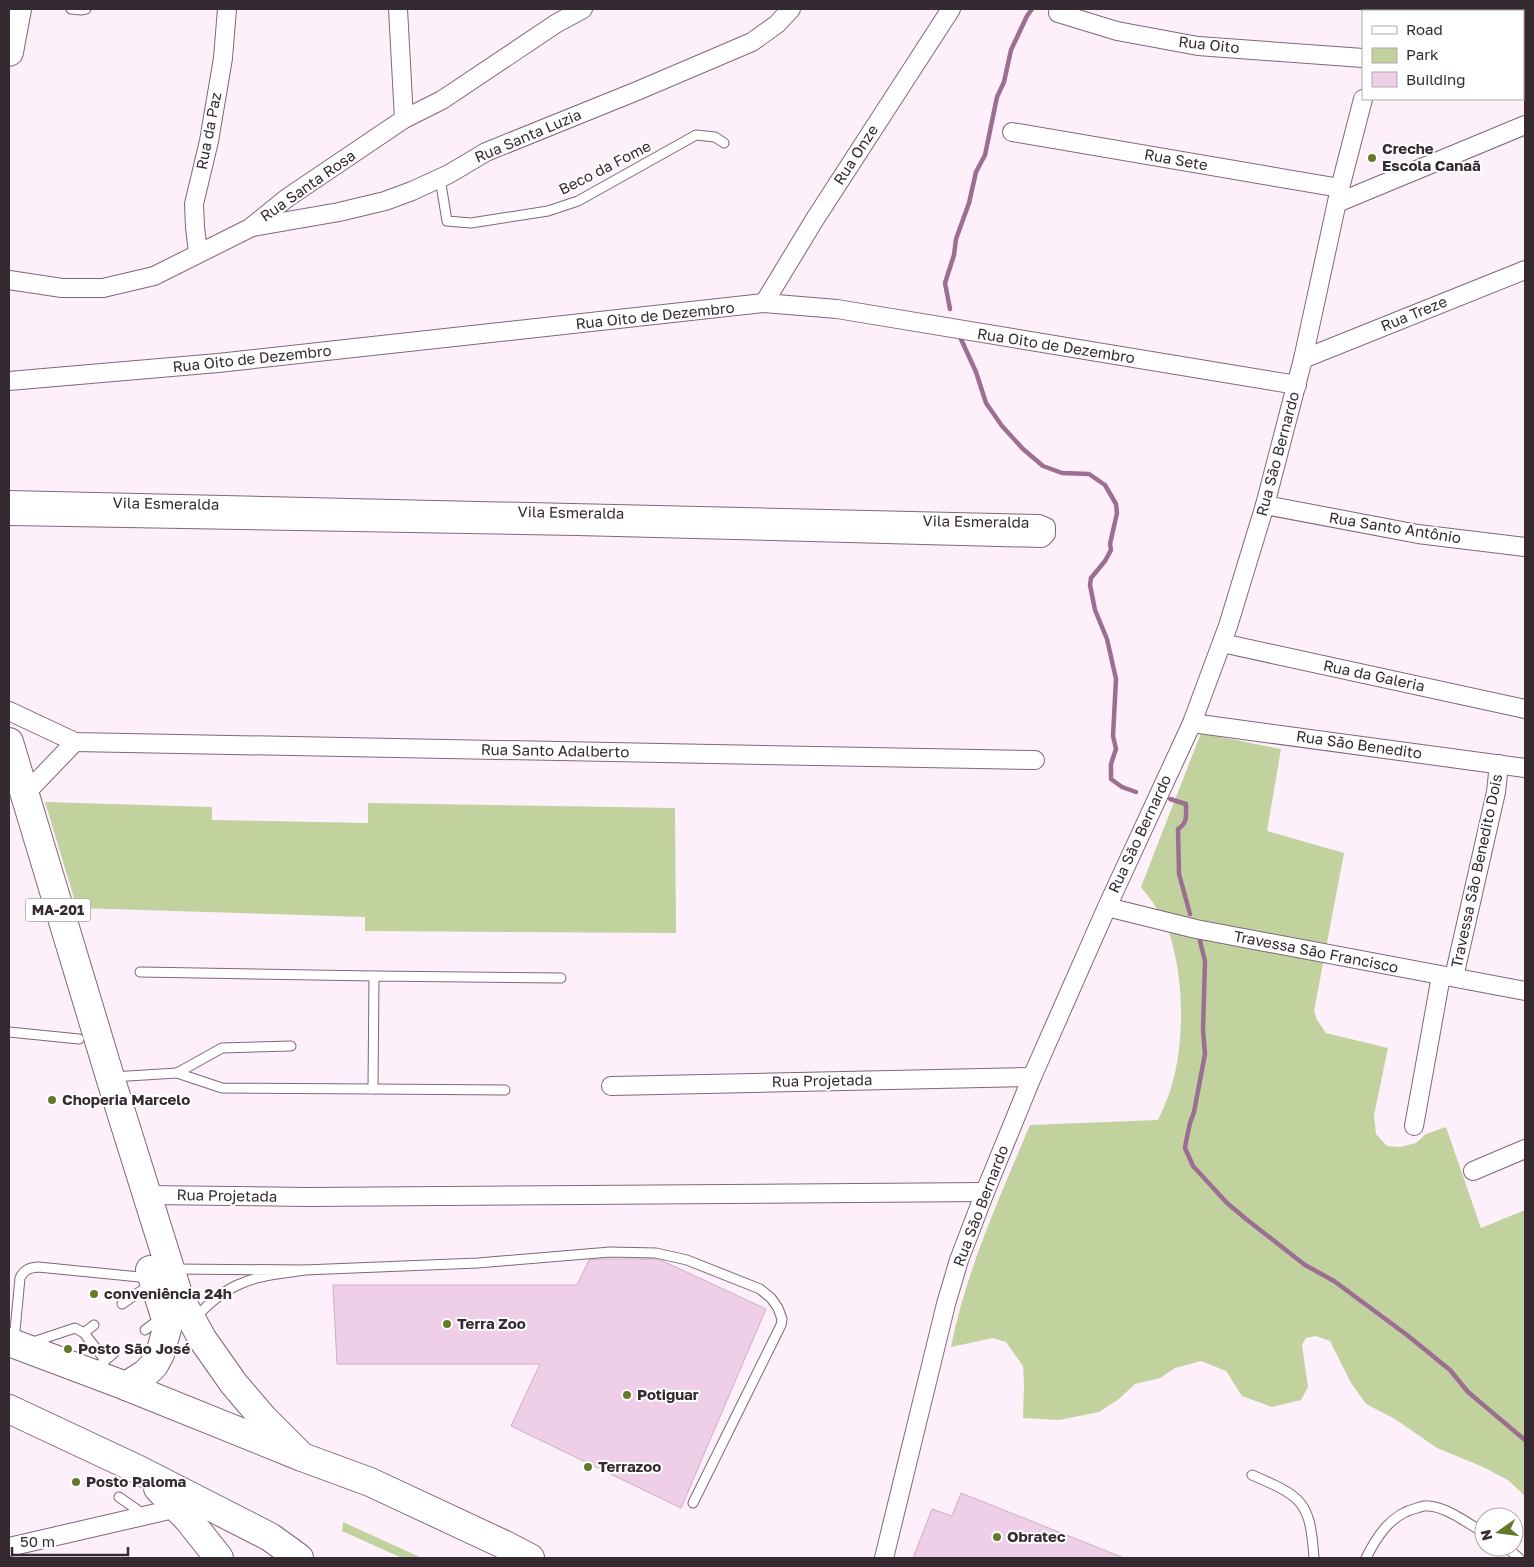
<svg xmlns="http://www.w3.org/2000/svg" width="1534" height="1567" font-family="'Golos Text',sans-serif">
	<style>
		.green { fill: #c1d29e }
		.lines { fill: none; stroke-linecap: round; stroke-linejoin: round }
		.stream { stroke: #9b6e92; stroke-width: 4.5 }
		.building { fill: #eecfe7; stroke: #ccaec5 }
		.service-casing { stroke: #81667b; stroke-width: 11 }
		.minor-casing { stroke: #81667b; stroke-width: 20 }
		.primary-casing { stroke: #81667b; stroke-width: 30 }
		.service { stroke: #fff; stroke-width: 9 }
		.minor { stroke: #fff; stroke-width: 18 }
		.primary { stroke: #fff; stroke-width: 28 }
		.poi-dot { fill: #64792a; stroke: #fff; stroke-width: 2 }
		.labels { text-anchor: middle; stroke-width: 4; stroke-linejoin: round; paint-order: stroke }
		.shield { fill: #fff; stroke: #726970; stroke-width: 1 }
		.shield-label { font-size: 14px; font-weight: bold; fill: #352932 }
		.street-label { font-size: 15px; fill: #352932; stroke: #fff }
		.poi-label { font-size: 15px; font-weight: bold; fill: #352932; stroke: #fff; text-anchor: start }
	</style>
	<rect width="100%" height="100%" fill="#fdf0fa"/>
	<g class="green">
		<path d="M1201 733 1281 749 1267 831 1344 853 1314 1011 1317 1020 1326 1033 1388 1048 1374 1115 1376 1134 1387 1146 1400 1147 1416 1143 1426 1134 1446 1127 1481 1228 1525 1210V1496L1508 1480 1483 1467 1437 1448 1395 1419 1366 1404 1351 1383 1330 1341 1316 1336 1306 1338 1302 1345 1308 1387 1301 1400 1272 1407 1242 1396 1226 1371 1201 1361 1175 1368 1160 1378 1135 1384 1119 1399 1099 1412 1059 1420 1023 1418 1024 1385 1023 1366 1006 1342 993 1338 951 1347C966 1270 1000 1197 1030 1125L1158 1120C1163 1109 1168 1098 1171 1088 1185 1044 1184 979 1170 936 1165 918 1153 902 1141 887Z"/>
		<polygon points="45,802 212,807 212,820 368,823 368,803 675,808 676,933 365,931 365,917 77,908"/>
		<polygon points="343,1522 422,1558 402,1558 342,1531"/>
	</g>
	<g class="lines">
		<g class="stream">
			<polyline points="950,309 945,283 954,255 956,239 969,203 976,172 985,155 997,97 1004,82 1011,50 1027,16 1032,9"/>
			<polyline points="960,337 976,372 986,403 1002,426 1023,449 1043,466 1062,473 1089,474 1105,485 1116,504 1117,513 1110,544 1111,550 1105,561 1091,578 1090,585 1095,610 1107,639 1116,679 1113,736 1116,749 1111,764 1111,779 1122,787 1136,792"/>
			<path d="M1170 799 1186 804C1186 815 1188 823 1178 829L1179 874 1190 914"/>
			<polyline points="1200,941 1205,961 1203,1030 1205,1054 1194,1112 1190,1123 1186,1142 1185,1148 1193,1166 1227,1203 1246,1219 1305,1265 1334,1281 1407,1335 1450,1370 1468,1392 1525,1440"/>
		</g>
	</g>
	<g class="building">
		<polygon points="602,1259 655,1259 665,1262 766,1309 681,1508 511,1426 540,1364 337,1364 333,1285 577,1285 589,1260"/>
		<polygon points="961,1493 1124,1558 913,1558 932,1509 952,1516"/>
	</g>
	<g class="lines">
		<g class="service-casing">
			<g id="service">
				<polyline points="71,9 81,10 86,9"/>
				<polyline points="440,178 447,221 471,223 548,211 578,201 696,135 715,137 724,143"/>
				<polyline points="140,972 374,976"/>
				<polyline points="9,1032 79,1039"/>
				<polyline points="177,1073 222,1048 291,1046"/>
				<polyline points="112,1077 177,1073 222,1088 373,1089 374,976 561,978"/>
				<polyline points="373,1089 505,1090"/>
				<path d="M174 1269 304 1270C283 1274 259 1275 240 1284 222 1291 207 1305 194 1319"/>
				<polyline points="304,1270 478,1263 610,1252 656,1253 687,1260 760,1289 771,1298 778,1308 782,1319 781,1325 693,1503"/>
				<polyline points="122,1304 151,1284"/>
				<polyline points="145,1330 161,1318"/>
				<polyline points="84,1333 94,1325"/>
				<path d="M14 1341 20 1278C24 1270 28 1268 38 1267L150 1278"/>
				<polyline points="30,1343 75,1328 84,1333 105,1360"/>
				<polyline points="102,1363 114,1353"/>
				<path d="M1252 1475C1303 1497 1310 1501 1314 1558"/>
				<polyline points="119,1497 146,1516"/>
				<polyline points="1506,1547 1519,1558"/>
				<path d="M1366 1558C1377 1536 1391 1514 1417 1508 1420 1507 1425 1505 1428 1506 1445 1506 1469 1524 1484 1533"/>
			</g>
		</g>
		<g class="minor-casing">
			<g id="minor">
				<polyline points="398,9 404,119"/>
				<polyline points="1387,11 1387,9"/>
				<polyline points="1453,11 1459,9"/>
				<polyline points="1058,13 1117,31 1198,46 1363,58"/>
				<polyline points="1012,132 1340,188"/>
				<polyline points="1337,203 1525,125"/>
				<polyline points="253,227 339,212 385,201 412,191 449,174 486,152 637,91 752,42 777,24 791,9"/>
				<polyline points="198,253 195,227 194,204 209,141 223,58 227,9"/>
				<polyline points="9,280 62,288 103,288 154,276 250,228 287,198 404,119 442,100 557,23 583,9"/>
				<polyline points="764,303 815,219 951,9"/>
				<polyline points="1303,359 1525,270"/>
				<polyline points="9,381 218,363 764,303 837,309 1297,385"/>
				<polyline points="9,500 1039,524 1046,527 1046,534 1042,538 577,526 9,516"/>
				<polyline points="1265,505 1418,534 1525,547"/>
				<polyline points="1222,643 1525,709"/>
				<polyline points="9,711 75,742 1035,760"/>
				<polyline points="1192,723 1525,768"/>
				<polyline points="24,795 75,742"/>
				<polyline points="1107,907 1196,929 1525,991"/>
				<polyline points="1454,977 1496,792 1499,764"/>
				<polyline points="611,1086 1032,1077"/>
				<polyline points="1414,1126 1441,976"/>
				<polyline points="1473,1171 1525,1149"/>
				<polyline points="147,1195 308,1197 985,1192"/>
				<polyline points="9,1547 178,1508"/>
				<polyline points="884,1558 946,1304 959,1260 985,1192 1032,1077 1107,907 1192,723 1228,626 1265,505 1303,359 1340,188 1363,99"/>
			</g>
		</g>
		<g class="primary-casing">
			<g id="primary">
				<polyline points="9,52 17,9"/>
				<polyline points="9,742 110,1077 179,1297 203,1340 234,1384 263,1418 302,1457"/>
				<polyline points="9,1342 126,1386 302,1457 370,1482 505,1545 530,1558"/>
				<polyline points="126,1386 145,1374 154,1365 160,1354 168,1325 150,1270"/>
				<polyline points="9,1409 139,1470 270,1537 299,1558"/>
				<polyline points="158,1488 188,1519 219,1558"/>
			</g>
		</g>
		<use href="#service" class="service"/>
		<use href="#minor" class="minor"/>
		<use href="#primary" class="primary"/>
	</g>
	<g class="poi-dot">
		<circle cx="1372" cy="158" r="5"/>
		<circle cx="52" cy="1100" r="5"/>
		<circle cx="94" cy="1294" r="5"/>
		<circle cx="447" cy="1324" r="5"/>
		<circle cx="68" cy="1349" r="5"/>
		<circle cx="627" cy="1395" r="5"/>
		<circle cx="588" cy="1467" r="5"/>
		<circle cx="76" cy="1482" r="5"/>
		<circle cx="997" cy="1537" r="5"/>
	</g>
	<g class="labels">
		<rect class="shield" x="25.5" y="898.5" width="65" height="23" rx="4"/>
		<g class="shield-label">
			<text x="58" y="915">MA-201</text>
		</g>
		<g class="street-label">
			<text transform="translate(1209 45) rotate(6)" y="5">Rua Oito</text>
			<text transform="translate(209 131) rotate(-79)" y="5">Rua da Paz</text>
			<text transform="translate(528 136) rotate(-23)" y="5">Rua Santa Luzia</text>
			<text transform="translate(856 155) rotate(-57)" y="5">Rua Onze</text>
			<text transform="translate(1176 160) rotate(10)" y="5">Rua Sete</text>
			<text transform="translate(605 168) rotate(-27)" y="5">Beco da Fome</text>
			<text transform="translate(308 186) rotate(-35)" y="5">Rua Santa Rosa</text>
			<text transform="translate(1414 314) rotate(-22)" y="5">Rua Treze</text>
			<text transform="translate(655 316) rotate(-6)" y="5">Rua Oito de Dezembro</text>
			<text transform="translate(1056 346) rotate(9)" y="5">Rua Oito de Dezembro</text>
			<text transform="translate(252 359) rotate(-6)" y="5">Rua Oito de Dezembro</text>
			<text transform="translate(1278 454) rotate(-75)" y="5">Rua São Bernardo</text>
			<text transform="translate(166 504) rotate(1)" y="5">Vila Esmeralda</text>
			<text transform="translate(571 513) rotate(1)" y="5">Vila Esmeralda</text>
			<text transform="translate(976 522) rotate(1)" y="5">Vila Esmeralda</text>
			<text transform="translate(1395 528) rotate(9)" y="5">Rua Santo Antônio</text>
			<text transform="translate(1374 676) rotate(12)" y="5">Rua da Galeria</text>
			<text transform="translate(1359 745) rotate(8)" y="5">Rua São Benedito</text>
			<text transform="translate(555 751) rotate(1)" y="5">Rua Santo Adalberto</text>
			<text transform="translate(1140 834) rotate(-65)" y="5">Rua São Bernardo</text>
			<text transform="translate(1477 871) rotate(-78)" y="5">Travessa São Benedito Dois</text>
			<text transform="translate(1316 952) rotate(11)" y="5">Travessa São Francisco</text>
			<text transform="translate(822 1081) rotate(-1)" y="5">Rua Projetada</text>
			<text transform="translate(227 1196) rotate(1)" y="5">Rua Projetada</text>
			<text transform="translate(981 1206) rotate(-69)" y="5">Rua São Bernardo</text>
		</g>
		<g class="poi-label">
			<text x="1382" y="154">Creche<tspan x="1382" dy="17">Escola Canaã</tspan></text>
			<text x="62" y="1105">Choperia Marcelo</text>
			<text x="104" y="1299">conveniência 24h</text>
			<text x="457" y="1329">Terra Zoo</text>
			<text x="78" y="1354">Posto São José</text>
			<text x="637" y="1400">Potiguar</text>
			<text x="598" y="1472">Terrazoo</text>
			<text x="86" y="1487">Posto Paloma</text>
			<text x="1007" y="1542">Obratec</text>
		</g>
	</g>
	<rect width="1534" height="1567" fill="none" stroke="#352932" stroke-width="20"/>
	<rect x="1362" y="10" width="162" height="90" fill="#ffffff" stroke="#aea9ad"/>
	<rect x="1372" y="26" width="25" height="8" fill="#ffffff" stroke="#aea9ad"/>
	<text x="1406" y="35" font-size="15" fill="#352932">Road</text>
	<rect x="1372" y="48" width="25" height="15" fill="#c1d29e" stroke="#aea9ad"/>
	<text x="1406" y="60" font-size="15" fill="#352932">Park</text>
	<rect x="1372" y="72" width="25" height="15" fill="#eecfe7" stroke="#aea9ad"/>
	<text x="1406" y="85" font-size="15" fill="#352932">Building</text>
	<g transform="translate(1499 1532) rotate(256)"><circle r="24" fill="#ffffff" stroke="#aea9ad"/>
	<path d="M0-4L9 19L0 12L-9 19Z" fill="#64792a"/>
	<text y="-8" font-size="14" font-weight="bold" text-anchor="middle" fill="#352932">N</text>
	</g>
	<path d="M12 1547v8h116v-8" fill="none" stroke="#352932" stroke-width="2.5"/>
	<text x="20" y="1547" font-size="15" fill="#352932" stroke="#ffffff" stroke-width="4" paint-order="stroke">50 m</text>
</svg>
